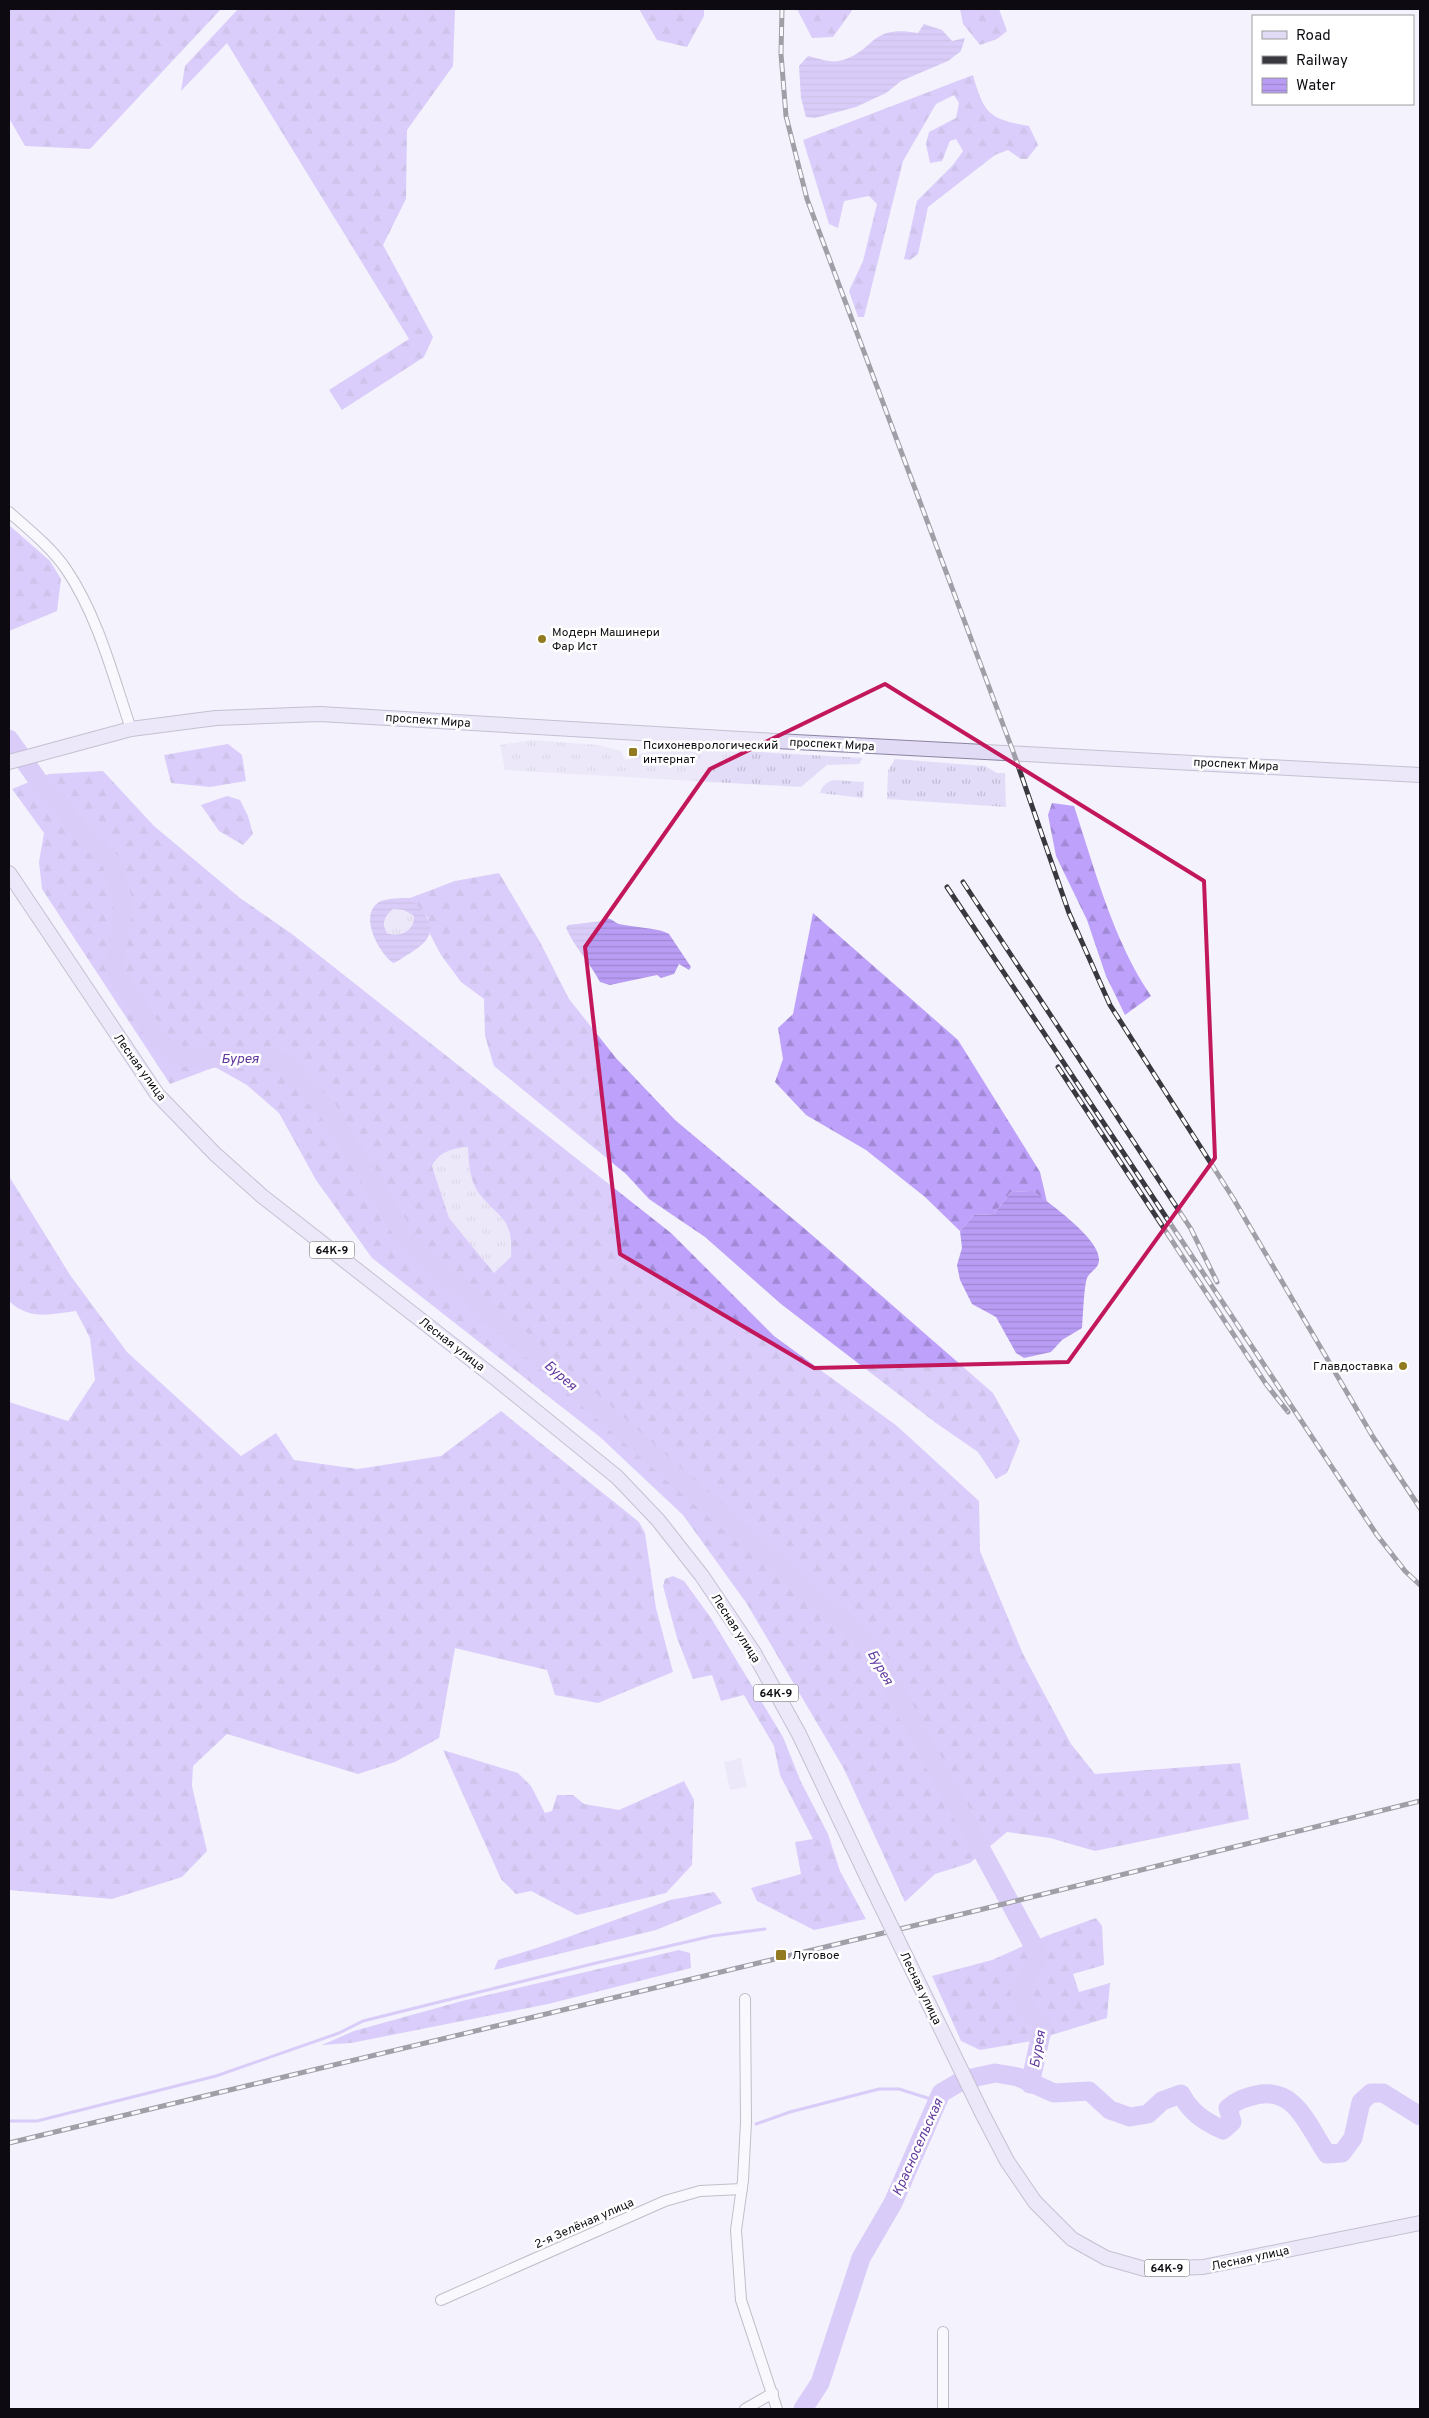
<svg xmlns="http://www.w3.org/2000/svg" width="1429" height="2418" font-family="Overpass,sans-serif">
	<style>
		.grass { fill: url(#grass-tufts) }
		.forest { fill: url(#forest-firs); fill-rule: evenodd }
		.garden { fill: #e3dcf8 }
		.water { fill: url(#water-rules); fill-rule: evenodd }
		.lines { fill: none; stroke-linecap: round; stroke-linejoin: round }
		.stream { stroke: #b99df5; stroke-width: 3 }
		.river { stroke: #b99df5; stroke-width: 19 }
		.minor-casing { stroke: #837f8f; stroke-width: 12 }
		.major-casing { stroke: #8b83a1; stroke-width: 16 }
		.minor { stroke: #fff; stroke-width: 10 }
		.major { stroke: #e2dbf5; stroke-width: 14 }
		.rail-casing { stroke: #3a383f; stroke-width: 5 }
		.rail { stroke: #fff; stroke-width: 3; stroke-dasharray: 9; stroke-linecap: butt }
		.major-bridge-casing { stroke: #8b83a1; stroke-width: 16; stroke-linecap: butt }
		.major-bridge { stroke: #e2dbf5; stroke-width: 14 }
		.marked { fill: none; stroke: #c2185b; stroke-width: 4; stroke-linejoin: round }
		.poi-dot { fill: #927a20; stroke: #fff; stroke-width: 2 }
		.labels { text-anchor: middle; stroke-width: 5; stroke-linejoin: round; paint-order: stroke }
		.shield { fill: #fff; stroke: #565458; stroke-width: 1 }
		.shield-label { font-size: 11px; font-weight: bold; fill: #0d0b11 }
		.poi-label { font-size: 12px; fill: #0d0b11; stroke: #fff; text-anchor: start }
		.street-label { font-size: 12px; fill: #0d0b11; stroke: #fff }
		.water-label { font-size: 14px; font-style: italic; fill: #633ba0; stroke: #fff }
	</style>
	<defs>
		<pattern id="grass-tufts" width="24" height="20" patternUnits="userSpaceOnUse" patternTransform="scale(1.25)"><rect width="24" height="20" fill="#e3dcf8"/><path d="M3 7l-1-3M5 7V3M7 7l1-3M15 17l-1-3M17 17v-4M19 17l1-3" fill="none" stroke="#c2bbd4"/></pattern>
		<pattern id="forest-firs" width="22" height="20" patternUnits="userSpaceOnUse" patternTransform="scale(1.25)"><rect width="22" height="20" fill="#bda1fa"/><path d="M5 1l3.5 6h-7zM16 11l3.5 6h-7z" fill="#a189d5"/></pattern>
		<pattern id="water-rules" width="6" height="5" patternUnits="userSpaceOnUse" patternTransform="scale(1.25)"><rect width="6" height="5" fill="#b99df5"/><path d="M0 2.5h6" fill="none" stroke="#9e86d1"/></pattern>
	</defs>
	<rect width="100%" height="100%" fill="#f4f2fc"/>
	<g class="grass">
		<polygon points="531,740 598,745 621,751 625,760 636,758 640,754 673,747 863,758 859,764 827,765 801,787 505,770 500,745"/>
		<polygon points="895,759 985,766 997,773 1005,773 1006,807 887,799 888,771"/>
		<path d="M834 780 864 782 863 798 820 793C822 786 826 782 834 780Z"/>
		<path d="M393 909 404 910 414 916C415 931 399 938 387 933 381 922 384 917 393 909Z"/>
		<path d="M468 1147C468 1161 470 1179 478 1191 499 1221 512 1214 511 1257L494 1274 449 1218 432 1166C440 1152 452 1148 468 1147Z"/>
	</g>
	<g class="forest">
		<polygon points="9,9 221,9 90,149 25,146 9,118"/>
		<polygon points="238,9 455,9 453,66 407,130 406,199 383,245 433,337 424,357 342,410 329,390 409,339 227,43 181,91 185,66"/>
		<polygon points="639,9 704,9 704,16 687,47 657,40"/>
		<polygon points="797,9 853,9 833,37 812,38"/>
		<polygon points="960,9 999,9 1007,31 997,39 980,45 963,24"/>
		<path d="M973 75C984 113 988 119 1029 126L1038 145 1027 159H1021L1008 150 995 155 928 207 918 254 910 260 904 259 917 201 953 165 963 151 956 139 950 141 942 161 930 163 926 144 929 132 956 118 959 103 954 95 936 104 903 161 864 317H858L849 291 863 261 877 204 869 196 844 201 838 228 829 224 803 140Z"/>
		<polygon points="9,525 50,561 61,579 57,611 9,631"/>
		<polygon points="228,744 242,755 246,781 210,787 171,783 164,755"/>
		<path d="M103 771 154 826 240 898 292 934 671 1233 774 1336 897 1426 979 1501 980 1551 1023 1654 1071 1744 1095 1774 1240 1763 1249 1819 1095 1851 1050 1838 1007 1832 970 1863 935 1874 905 1902 844 1769 747 1604 683 1515 600 1437 372 1258 316 1180 279 1113 247 1085 215 1067 170 1084 42 889 39 862 44 833 12 789 49 774ZM468 1147C468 1161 470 1180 478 1192 499 1220 513 1215 511 1257L494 1273 449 1218 432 1166C439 1152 453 1148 468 1147Z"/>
		<polygon points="227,796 240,800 248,816 253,834 243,845 219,831 201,805"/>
		<path d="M1052 803 1074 806C1095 870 1113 940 1151 996L1125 1015 1106 976 1087 920 1056 856 1048 815Z"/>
		<polygon points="499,873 540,942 569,999 616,1058 675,1120 805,1229 993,1393 1020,1441 1007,1473 996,1479 978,1452 936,1423 781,1304 705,1237 649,1199 626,1174 494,1066 485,1036 484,999 461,982 441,955 430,934 428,918 410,898 455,881"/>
		<polygon points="813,913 958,1040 1040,1172 1047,1202 1033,1191 1011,1192 994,1214 974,1215 960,1231 925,1197 866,1150 806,1115 775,1082 783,1059 778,1028 793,1014"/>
		<path d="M9 1176 70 1275 127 1352 241 1456 276 1433 294 1460 358 1469 441 1456 501 1411 639 1522 645 1533 656 1608 673 1672 598 1703 555 1695 547 1670 455 1648 439 1738 395 1762 358 1774 227 1734 193 1766 192 1786 207 1851 182 1877 112 1899 9 1890V1402L68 1421 95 1380 90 1338 76 1311C51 1314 30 1321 9 1301Z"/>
		<polygon points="673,1576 684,1581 711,1618 783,1737 801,1782 828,1834 840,1871 866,1919 814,1930 757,1901 751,1888 801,1874 795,1842 813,1839 780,1775 774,1746 744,1695 721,1701 712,1675 693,1679 677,1638 663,1586 665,1579"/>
		<polygon points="443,1750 518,1773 531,1786 545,1813 552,1811 557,1795 573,1795 584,1804 619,1810 684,1781 694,1800 692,1865 666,1893 577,1915 531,1891 516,1894 501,1879"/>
		<polygon points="714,1892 722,1903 656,1930 494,1970 498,1960 546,1945 670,1900"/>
		<polygon points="1096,1918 1102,1926 1104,1965 1073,1974 1079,1992 1110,1983 1107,2018 1032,2041 980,2050 961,2041 932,1976 992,1960 1046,1936"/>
		<polygon points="679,1950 690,1953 691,1968 548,2004 351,2043 322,2045 354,2031 462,2001"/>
	</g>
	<polygon class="garden" points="741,1758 747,1787 730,1790 724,1762"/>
	<g class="water">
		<path d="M924 24 942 30 952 41 965 38 961 51 948 61 901 81 886 93 856 107 815 118 806 117 801 98 799 66 808 56C817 58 830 63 839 61 876 52 868 24 918 33Z"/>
		<path d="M410 898C436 922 439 937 407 955 402 958 398 962 393 963 379 953 358 915 379 902 386 898 402 898 410 898ZM393 909 404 910 414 916C415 931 399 938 387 933 381 922 384 917 393 909Z"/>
		<path d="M605 918C611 918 614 922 619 924 632 927 660 928 669 934L691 967 689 970 679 964 674 974 661 978 657 975 610 985 600 982C590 963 575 948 566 928L568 925 603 921Z"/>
		<path d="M1033 1191C1049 1203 1099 1238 1099 1259 1099 1269 1091 1270 1087 1278 1084 1286 1083 1317 1082 1328L1062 1340 1051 1352 1024 1358 1016 1353 996 1317 972 1304 960 1280 957 1265 962 1248 960 1231 974 1215 994 1214 1011 1192Z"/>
	</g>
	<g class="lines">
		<g class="stream">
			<polyline points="9,2121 37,2121 216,2076 339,2033 363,2021 592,1964 712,1936 765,1929"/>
			<polyline points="756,2124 790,2112 879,2089 899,2089 937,2101"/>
		</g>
		<g class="river">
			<polyline points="9,739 44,789 55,796 69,818 112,863 124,904 115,962 116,973 161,1044 183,1057 237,1059 272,1058 284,1063 329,1112 408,1241 871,1647 1039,1956 1020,1993 1027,2010 1043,2025 1030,2084"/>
			<path d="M803 2409 820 2383 861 2258 893 2203 941 2093 963 2080 995 2073 1018 2077 1054 2093 1089 2091 1110 2110 1130 2117 1148 2114 1162 2101 1181 2094C1191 2113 1204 2121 1223 2130L1232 2122 1228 2108C1237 2100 1244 2098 1256 2095 1296 2086 1308 2127 1327 2154L1342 2153 1353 2138 1361 2102 1371 2093H1383L1420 2116"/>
		</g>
		<g class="minor-casing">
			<g id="minor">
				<path d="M9 512C28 529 51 547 66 569 98 616 113 676 131 729"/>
				<polyline points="745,1999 746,2122 743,2180 736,2230 741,2300 777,2409"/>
				<polyline points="441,2300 665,2201 700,2191 742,2189"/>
				<polyline points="745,2409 773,2393"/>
				<polyline points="943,2409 943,2332"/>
			</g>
		</g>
		<g class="major-casing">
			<g id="major">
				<polyline points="9,762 131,729 216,718 320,714 740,739 1420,775"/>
				<polyline points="9,873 157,1094 215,1154 262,1196 495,1378 617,1477 658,1520 702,1576 754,1653 799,1734 869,1881"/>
				<polyline points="982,2113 1007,2161 1035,2202 1072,2239 1106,2258 1145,2269 1203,2267 1420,2223"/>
			</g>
		</g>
		<use href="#minor" class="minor"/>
		<use href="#major" class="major"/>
		<g class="rail-casing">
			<g id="rail">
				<polyline points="782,9 781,54 786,116 807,199 1014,754 1069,913 1110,1005 1233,1198 1373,1437 1420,1508"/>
				<polyline points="963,882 1191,1229 1217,1282"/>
				<polyline points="947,887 1377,1535 1405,1571 1420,1585"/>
				<polyline points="1058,1067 1266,1384 1288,1412"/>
				<polyline points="9,2143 979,1910 1420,1801"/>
			</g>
		</g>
		<use href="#rail" class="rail"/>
		<g class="major-bridge-casing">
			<polyline id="major-bridge" points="869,1881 982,2113"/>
		</g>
		<use href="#major-bridge" class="major-bridge"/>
	</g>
	<path d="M0 0H1429V2418H0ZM885 684 1204 881 1215 1158 1068 1362 814 1368 620 1254 585 947 710 769Z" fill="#f4f2fc" fill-opacity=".55" fill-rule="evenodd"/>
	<path class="marked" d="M885 684 1204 881 1215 1158 1068 1362 814 1368 620 1254 585 947 710 769Z"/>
	<g class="poi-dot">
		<circle cx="542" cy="639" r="5"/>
		<rect x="628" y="747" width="10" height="10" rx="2.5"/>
		<circle cx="1403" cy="1366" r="5"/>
		<rect x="775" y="1949" width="12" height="12" rx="2.5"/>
	</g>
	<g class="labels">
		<g class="shield">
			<rect x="309.5" y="1241.5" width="45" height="17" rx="4"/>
			<rect x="753.5" y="1684.5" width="45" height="17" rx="4"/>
			<rect x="1144.5" y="2259.5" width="45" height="17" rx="4"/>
		</g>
		<g class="shield-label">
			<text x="332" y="1254">64К-9</text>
			<text x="776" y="1697">64К-9</text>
			<text x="1167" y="2272">64К-9</text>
		</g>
		<g class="poi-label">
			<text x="552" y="636">Модерн Машинери<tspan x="552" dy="14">Фар Ист</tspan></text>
			<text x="643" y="749">Психоневрологический<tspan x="643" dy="14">интернат</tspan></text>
			<text x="1393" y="1370" text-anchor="end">Главдоставка</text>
			<text x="792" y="1959">Луговое</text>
		</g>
		<g class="street-label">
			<text transform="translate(428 720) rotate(4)" y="4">проспект Мира</text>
			<text transform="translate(832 744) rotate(3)" y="4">проспект Мира</text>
			<text transform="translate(1236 764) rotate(3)" y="4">проспект Мира</text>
			<text transform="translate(140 1067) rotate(54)" y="4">Лесная улица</text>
			<text transform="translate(452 1344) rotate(38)" y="4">Лесная улица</text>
			<text transform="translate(736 1628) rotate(57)" y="4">Лесная улица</text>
			<text transform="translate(921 1988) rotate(64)" y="4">Лесная улица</text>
			<text transform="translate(584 2223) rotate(-24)" y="4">2-я Зелёная улица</text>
			<text transform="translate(1250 2258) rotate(-12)" y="4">Лесная улица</text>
		</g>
		<g class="water-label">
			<text x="240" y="1063">Бурея</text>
			<text transform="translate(561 1375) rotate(41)" y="5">Бурея</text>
			<text transform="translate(881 1667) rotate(60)" y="5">Бурея</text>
			<text transform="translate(1037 2049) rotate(-80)" y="5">Бурея</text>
			<text transform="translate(917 2147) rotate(-66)" y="5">Красносельская</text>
		</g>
	</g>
	<rect width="1429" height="2418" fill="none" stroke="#0d0b11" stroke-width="20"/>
	<rect x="1252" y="15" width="162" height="90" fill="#ffffff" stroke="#9e9da0"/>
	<rect x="1262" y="31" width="25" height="8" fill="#e2dbf5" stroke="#9e9da0"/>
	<text x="1296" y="40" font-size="15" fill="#0d0b11">Road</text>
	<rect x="1262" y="56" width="25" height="8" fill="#3a383f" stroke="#9e9da0"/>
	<text x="1296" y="65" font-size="15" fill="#0d0b11">Railway</text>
	<rect x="1262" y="78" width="25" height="15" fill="url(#water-rules)" stroke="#9e9da0"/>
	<text x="1296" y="90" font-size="15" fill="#0d0b11">Water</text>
</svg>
